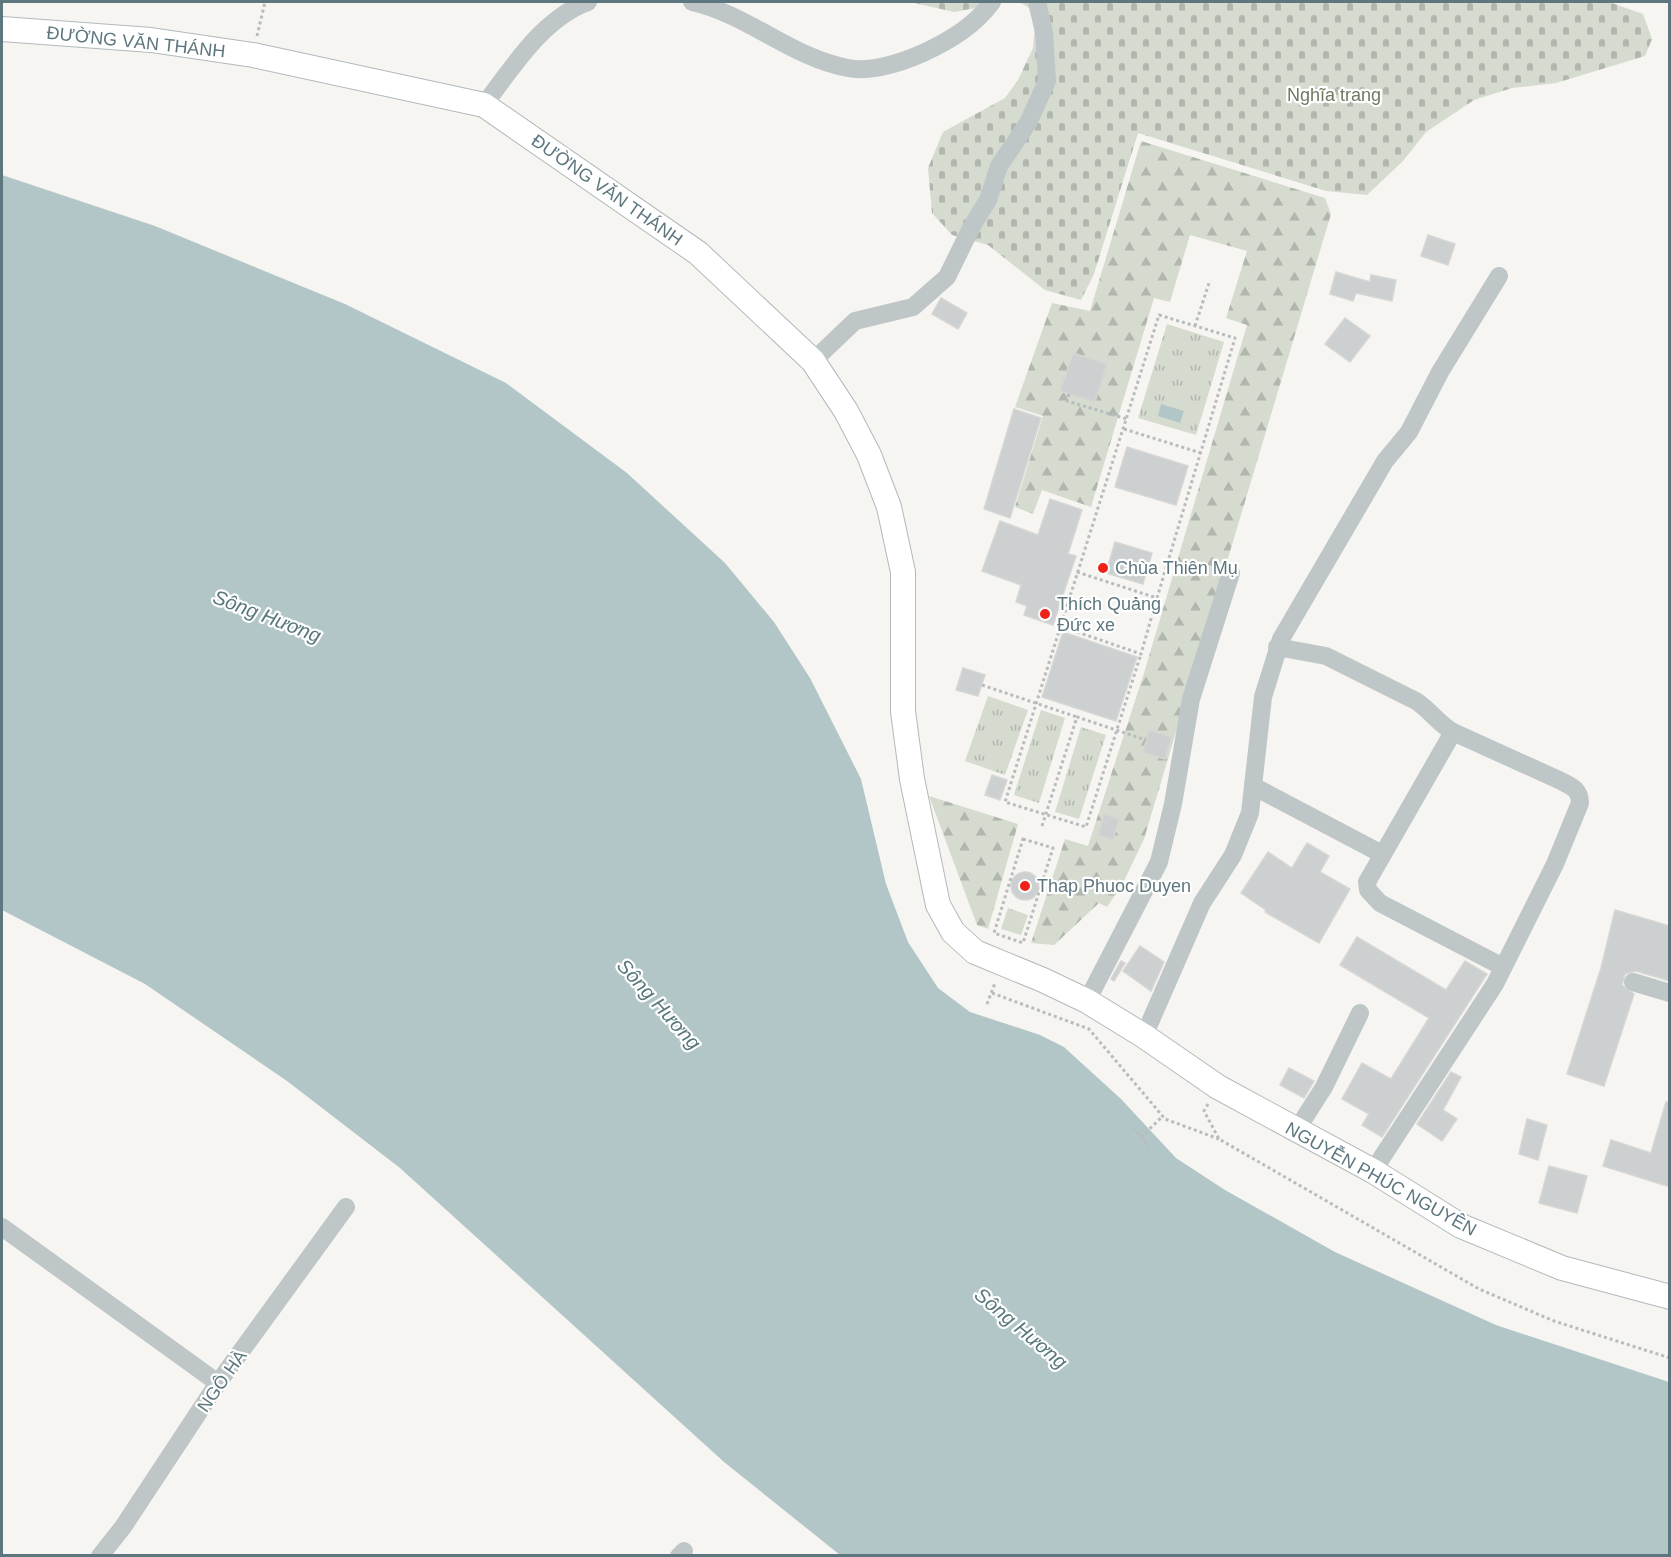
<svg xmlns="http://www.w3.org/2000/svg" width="1671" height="1557" font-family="Arial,sans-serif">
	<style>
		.grass { fill: url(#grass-tufts) }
		.forest { fill: url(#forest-firs) }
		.cemetery { fill: url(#cemetery-stones) }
		.water { fill: #b3c6c7 }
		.building { fill: #ccd0d1; stroke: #d7d6d4; stroke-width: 1.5 }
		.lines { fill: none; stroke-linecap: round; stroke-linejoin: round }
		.major-casing { stroke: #b3b9bc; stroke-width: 26 }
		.path { stroke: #b7bcbe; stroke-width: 3; stroke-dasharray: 3 3; stroke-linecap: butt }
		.minor { stroke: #bfc6c8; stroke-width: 18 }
		.major { stroke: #fff; stroke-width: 24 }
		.poi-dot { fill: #ef2218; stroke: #fff; stroke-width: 2 }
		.labels { text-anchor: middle; stroke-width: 4.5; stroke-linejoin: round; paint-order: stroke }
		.street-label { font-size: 18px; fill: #5e777f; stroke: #fff }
		.park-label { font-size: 18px; fill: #6c7b62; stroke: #fff }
		.poi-label { font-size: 18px; fill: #5e777f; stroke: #fff; text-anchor: start }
		.water-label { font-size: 20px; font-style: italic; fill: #59787b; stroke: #fff }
	</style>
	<defs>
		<pattern id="grass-tufts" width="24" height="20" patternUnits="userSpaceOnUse" patternTransform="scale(1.5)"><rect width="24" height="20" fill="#d6dbd0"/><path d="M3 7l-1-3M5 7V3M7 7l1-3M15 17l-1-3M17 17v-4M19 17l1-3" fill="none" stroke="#b1b6ae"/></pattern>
		<pattern id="forest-firs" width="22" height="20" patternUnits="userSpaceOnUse" patternTransform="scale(1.5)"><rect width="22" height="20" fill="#d6dbd0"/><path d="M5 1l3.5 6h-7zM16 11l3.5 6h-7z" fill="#b1b6ae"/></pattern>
		<pattern id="cemetery-stones" width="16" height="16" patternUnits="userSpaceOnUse" patternTransform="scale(1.5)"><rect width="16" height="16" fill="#d6dbd0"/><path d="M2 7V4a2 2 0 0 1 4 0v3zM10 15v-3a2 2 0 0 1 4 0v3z" fill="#b1b6ae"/></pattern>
	</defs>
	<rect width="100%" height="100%" fill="#f6f5f1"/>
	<g class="grass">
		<polygon points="1167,324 1224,342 1196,435 1138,418"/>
		<polygon points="988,696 1028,710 1005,775 965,761"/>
		<polygon points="1041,710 1065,718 1039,803 1014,795"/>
		<polygon points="1081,727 1106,735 1079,819 1055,812"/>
		<polygon points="1008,908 1028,915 1021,935 1001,929"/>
	</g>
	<g class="forest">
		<polygon points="1141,141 1325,198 1331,214 1144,839 1123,883 1107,907 1099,903 1054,945 1031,943 1065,839 1088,846 1144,673 1247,325 1226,318 1247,251 1190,235 1170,302 1154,298 1091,507 1042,490 1033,514 1015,507 1043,416 1015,407 1052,303 1090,311"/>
		<polygon points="929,796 1018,824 988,929 977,925"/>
	</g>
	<g class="cemetery">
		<polygon points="910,2 1009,2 954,12"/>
		<polygon points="1019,2 1609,2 1643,14 1652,39 1645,56 1556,83 1512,88 1474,100 1426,132 1403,161 1367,195 1326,191 1138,133 1094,274 1081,300 1045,290 988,245 952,235 932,213 928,168 943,132 1005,98 1018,80 1033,48 1036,12"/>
	</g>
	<g class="water">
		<polygon points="2,175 155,226 345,304 506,383 627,473 725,563 774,622 810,678 861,779 886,884 908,942 938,988 970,1012 1040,1035 1064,1047 1121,1099 1176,1158 1225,1190 1335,1252 1496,1325 1669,1382 1669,1555 840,1555 724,1462 400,1168 287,1081 145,984 2,910"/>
		<polygon points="1161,404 1184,411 1180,423 1158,416"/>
	</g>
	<g class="building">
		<polygon points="1428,235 1455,244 1448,265 1421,256"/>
		<polygon points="1336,272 1370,282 1371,275 1396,280 1392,301 1356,293 1353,301 1330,294"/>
		<polygon points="941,298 967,313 958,329 932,314"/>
		<polygon points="1345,318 1370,336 1350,362 1325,344"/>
		<polygon points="1073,353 1107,364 1095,402 1060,391"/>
		<polygon points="1014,409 1041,418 1010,518 984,509"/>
		<polygon points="1127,447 1188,466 1176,505 1115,487"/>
		<polygon points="1050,499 1082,510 1068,554 1076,556 1053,625 1024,615 1027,606 1016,602 1021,585 982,571 1000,521 1038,535"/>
		<polygon points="1115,542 1152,553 1143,584 1106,573"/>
		<polygon points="1063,632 1137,657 1116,721 1042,697"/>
		<polygon points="963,668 985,675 978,696 956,690"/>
		<polygon points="1149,730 1172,737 1165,759 1143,752"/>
		<polygon points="992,775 1007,780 1000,800 985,795"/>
		<polygon points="1104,814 1119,819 1113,840 1098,835"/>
		<polygon points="1307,843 1329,856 1320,872 1350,889 1319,943 1265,912 1266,910 1241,893 1268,852 1292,868"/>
		<circle cx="1025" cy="886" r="14"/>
		<polygon points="1615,910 1670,926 1670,981 1636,971 1625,974 1622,985 1634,994 1604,1086 1567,1074 1601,968"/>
		<polygon points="1357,937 1446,990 1465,961 1487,974 1382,1137 1362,1125 1369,1114 1342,1099 1362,1063 1391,1079 1429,1018 1340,965"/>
		<polygon points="1140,946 1164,962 1151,991 1123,971"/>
		<polygon points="1121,961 1125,963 1114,981 1111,979"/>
		<polygon points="1289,1068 1314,1081 1304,1098 1280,1085"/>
		<polygon points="1451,1072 1461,1077 1443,1110 1457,1119 1442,1141 1417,1124"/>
		<polygon points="1666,1102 1670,1102 1670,1187 1603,1166 1611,1140 1651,1153"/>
		<polygon points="1527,1119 1547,1125 1538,1160 1519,1154"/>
		<polygon points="1549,1166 1587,1176 1577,1213 1539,1203"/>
	</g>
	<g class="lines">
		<g class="major-casing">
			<polyline id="major" points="2,29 151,40 253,55 484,105 698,253 813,361 846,411 869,455 889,507 903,572 903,711 912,779 938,905 953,932 975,952 1043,980 1087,1001 1144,1036 1218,1087 1373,1171 1461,1226 1562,1268 1670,1297"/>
		</g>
		<g class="path">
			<polyline points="257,36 265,2"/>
			<polyline points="1195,326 1209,283"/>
			<polyline points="1069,394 1067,401 1127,419"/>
			<polyline points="1124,429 1201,453"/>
			<polyline points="1077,572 1157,598 1235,338 1159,315 1005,802 1086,827 1141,654"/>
			<polyline points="1060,626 1141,654 1157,598"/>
			<polyline points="982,685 1077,717"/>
			<polyline points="1042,826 1077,717 1146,740"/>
			<polygon points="1023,839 1053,848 1023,943 994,933"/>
			<polyline points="992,993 1089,1029 1165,1119 1219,1139"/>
			<polyline points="987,1004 995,983"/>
			<polyline points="1208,1104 1204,1111 1219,1139 1479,1289 1554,1321 1670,1358"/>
			<polyline points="1133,1127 1150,1148"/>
			<polyline points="1141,1137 1163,1116"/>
		</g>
		<g class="minor">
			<path d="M692 2C747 14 792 58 848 68 870 73 903 62 923 53 951 40 974 26 992 2"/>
			<path d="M484 105C512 68 543 18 588 2"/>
			<polyline points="813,361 855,321 913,307 947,277 972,226 988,200 999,166 1028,123 1047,81 1044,32 1037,2"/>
			<path d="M1277 647 1326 656 1416 701C1430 710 1439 724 1453 732L1559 780C1571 786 1580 789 1580 803L1555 864 1495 984 1373 1171"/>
			<polyline points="1453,732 1367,882 1368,890 1380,903 1503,967"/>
			<polyline points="1253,786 1382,854"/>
			<polyline points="1633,982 1670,993"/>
			<polyline points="1087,1001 1159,862 1173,804 1191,699 1231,573"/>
			<polyline points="1144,1036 1202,903 1233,855 1250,813 1263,697 1281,639 1385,461 1409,432 1440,372 1499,276"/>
			<polyline points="1296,1131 1324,1087 1360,1013"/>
			<polyline points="2,1227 218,1383"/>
			<polyline points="100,1556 123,1527 218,1383 346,1207"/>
			<polyline points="679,1556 684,1551"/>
		</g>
		<use href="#major" class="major"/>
	</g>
	<g class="poi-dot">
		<circle cx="1103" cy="568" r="6"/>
		<circle cx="1045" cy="614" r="6"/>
		<circle cx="1025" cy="886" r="6"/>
	</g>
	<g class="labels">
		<g class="street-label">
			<text transform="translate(136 42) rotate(6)" y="6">ĐƯỜNG VĂN THÁNH</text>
			<text transform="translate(607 190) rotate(35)" y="6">ĐƯỜNG VĂN THÁNH</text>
			<text transform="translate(1381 1179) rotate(29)" y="6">NGUYỄN PHÚC NGUYÊN</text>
			<text transform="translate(222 1381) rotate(-55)" y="6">NGÔ HÀ</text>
		</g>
		<g class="park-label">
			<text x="1334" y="101">Nghĩa trang</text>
		</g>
		<g class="poi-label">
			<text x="1115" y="574">Chùa Thiên Mụ</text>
			<text x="1057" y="610">Thích Quảng<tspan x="1057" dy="21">Đức xe</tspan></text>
			<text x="1037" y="892">Thap Phuoc Duyen</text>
		</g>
		<g class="water-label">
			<text transform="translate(267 616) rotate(21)" y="7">Sông Hương</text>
			<text transform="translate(659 1004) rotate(48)" y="7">Sông Hương</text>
			<text transform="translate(1021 1328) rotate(40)" y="7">Sông Hương</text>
		</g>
	</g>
	<rect width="1671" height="1557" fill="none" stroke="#5e777f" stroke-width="6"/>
</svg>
